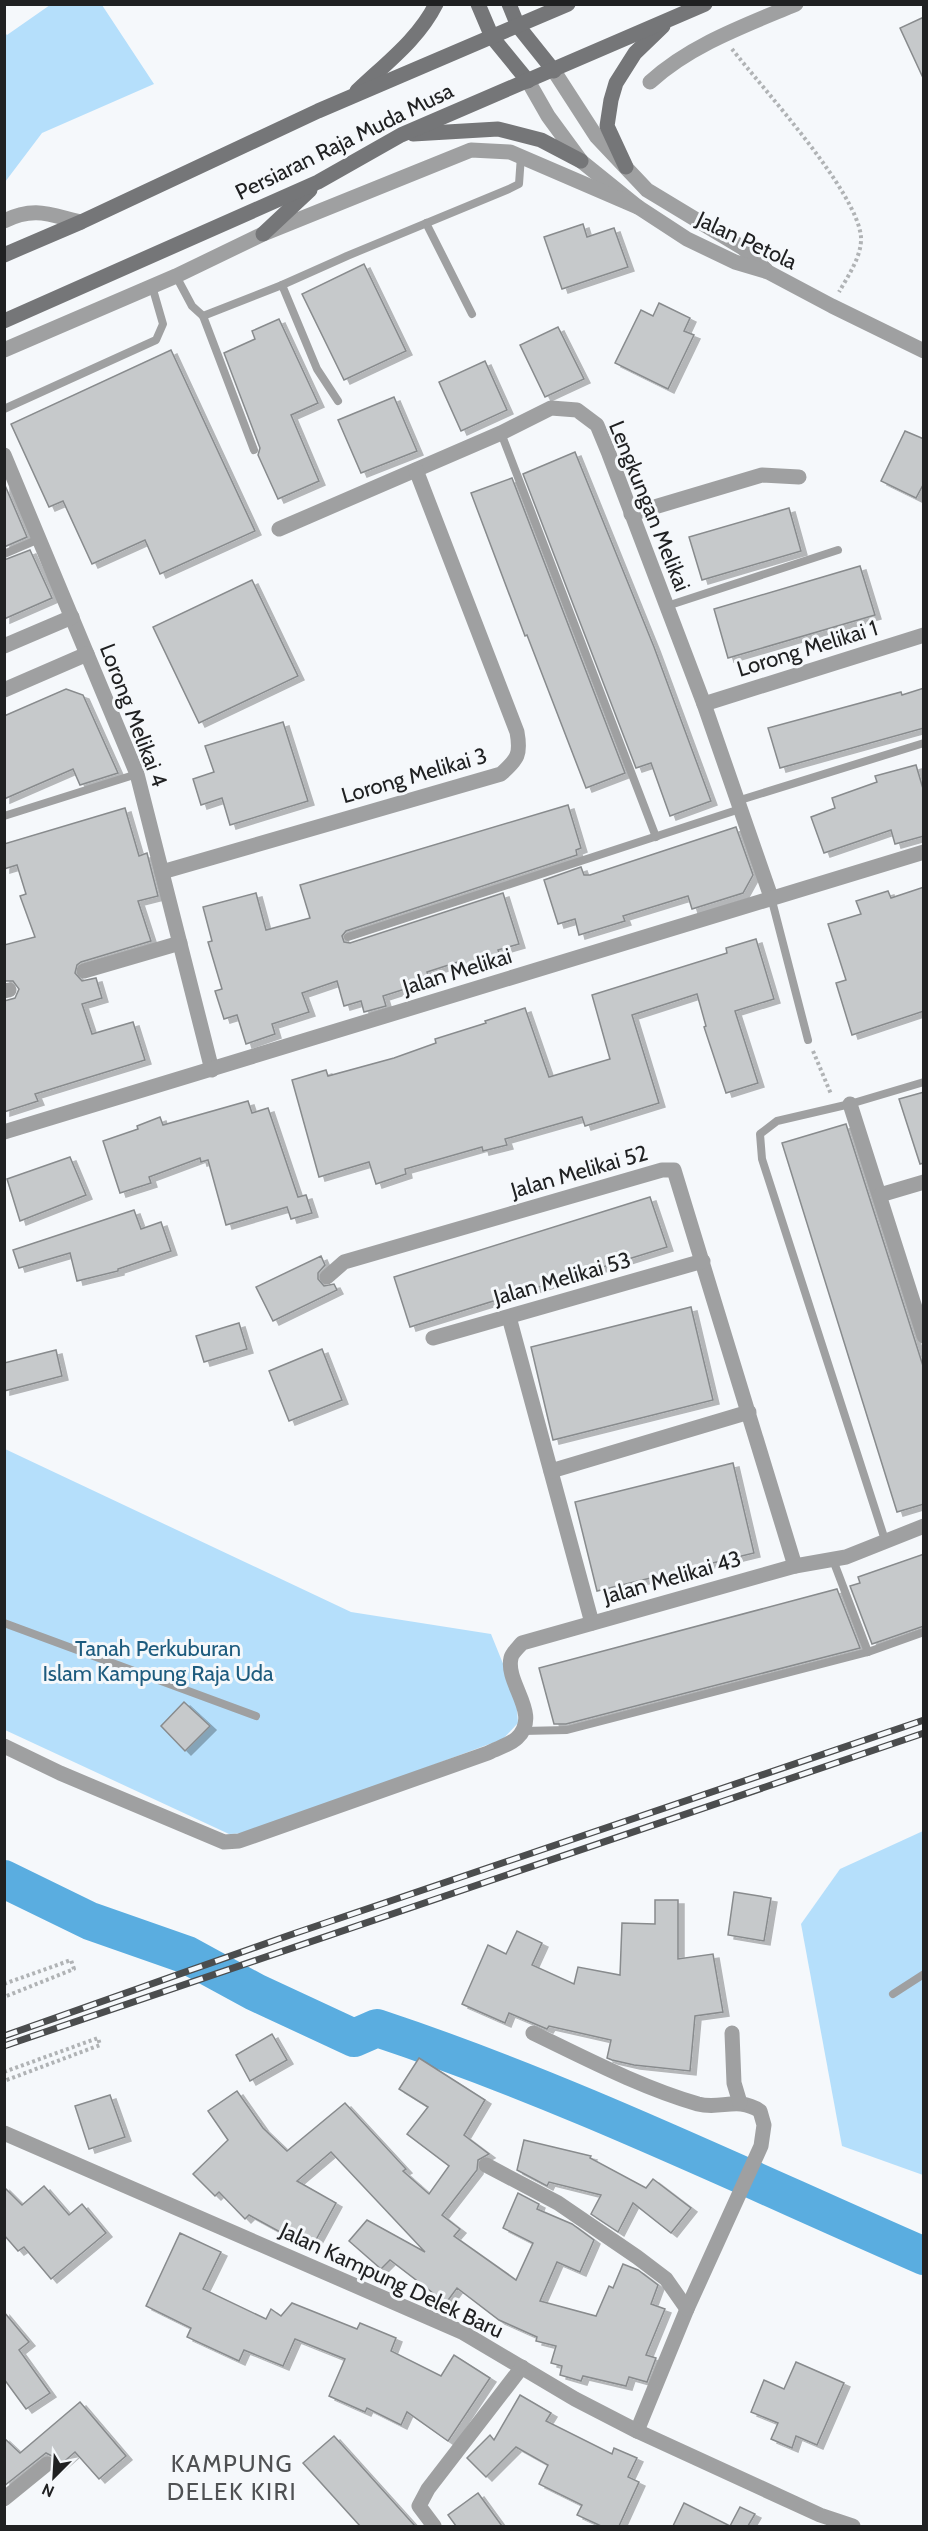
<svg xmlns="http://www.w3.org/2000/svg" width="928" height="2531" font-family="Cabin,sans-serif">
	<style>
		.green { fill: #b5dffb }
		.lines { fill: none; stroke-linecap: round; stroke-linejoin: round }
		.river { stroke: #5aade0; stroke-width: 38 }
		.building { fill: #c6c9cb; stroke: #888b8d; stroke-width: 1.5; filter: url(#shadow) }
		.path { stroke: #b0b3b5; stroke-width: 4; stroke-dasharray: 3 3; stroke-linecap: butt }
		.service { stroke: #9fa0a1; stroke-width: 8 }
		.minor { stroke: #9fa0a1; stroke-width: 15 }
		.tertiary { stroke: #9fa0a1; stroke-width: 15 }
		.secondary { stroke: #757678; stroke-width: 15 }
		.rail-casing { stroke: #4b4d4e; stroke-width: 7 }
		.rail { stroke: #f5f8fb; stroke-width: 4.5; stroke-dasharray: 14; stroke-linecap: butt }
		.labels { text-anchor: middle; stroke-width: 6; stroke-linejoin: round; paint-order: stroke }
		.street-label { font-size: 22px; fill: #202122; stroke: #f5f8fb }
		.park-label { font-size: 22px; fill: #1d5b7e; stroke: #f5f8fb }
		.neighbourhood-label { font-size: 24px; letter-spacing: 1.5px; fill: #4f5153; stroke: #f5f8fb }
	</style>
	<defs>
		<filter id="shadow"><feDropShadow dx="6" dy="4" stdDeviation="0" flood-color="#0004"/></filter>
	</defs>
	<rect width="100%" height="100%" fill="#f5f8fb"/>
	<g class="green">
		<polygon points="50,5 102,5 154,84 42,133 5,182 5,33 7,35"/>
		<polygon points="5,1449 351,1612 491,1634 516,1696 518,1723 503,1739 250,1833 229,1834 5,1730"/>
		<polygon points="923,1831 923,2175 842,2146 801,1924 840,1869"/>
	</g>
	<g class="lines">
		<path class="river" d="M4 1879 90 1921 187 1955 255 1992 354 2038 377 2028C564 2090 743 2177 924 2256"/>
	</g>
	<g class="building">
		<polygon points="924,17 924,80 900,28"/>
		<polygon points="583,224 587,237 614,228 628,267 562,289 544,237"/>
		<polygon points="364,264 406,351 344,380 302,294"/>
		<polygon points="659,303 690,318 684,331 694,335 668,389 615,363 641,310 653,316"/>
		<polygon points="279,319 318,403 291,415 319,481 278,499 258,455 260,448 224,353 255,339 252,331"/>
		<polygon points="558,327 584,379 545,397 520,345"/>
		<polygon points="171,350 255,531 160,574 145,540 92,564 63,501 49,507 11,424"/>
		<polygon points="485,361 507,410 461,431 439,382"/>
		<polygon points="394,397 417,451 361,473 338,420"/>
		<polygon points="905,431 924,439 924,483 916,498 881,481"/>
		<polygon points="575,452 654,647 711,801 670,816 651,763 636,768 523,474"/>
		<polygon points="512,478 625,773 586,788 527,635 525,636 471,493"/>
		<polygon points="4,483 27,537 4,547"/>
		<polygon points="789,508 801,551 702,580 689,537"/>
		<polygon points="30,550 52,598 4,619 4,560"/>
		<polygon points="860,566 875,615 728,658 714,609"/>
		<polygon points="252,580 298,676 199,723 153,627"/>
		<polygon points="924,688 924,728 780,768 768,728 901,692 902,695"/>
		<polygon points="66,689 83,695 118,773 80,785 73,769 4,799 4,716"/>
		<polygon points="283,722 308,801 230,825 222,798 201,805 193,779 214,772 205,746"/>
		<polygon points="916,765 924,792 924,836 895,844 891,830 824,853 811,817 835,808 832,798 877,782 875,776"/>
		<polygon points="568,805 581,848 576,850 577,855 346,931 342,936 344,942 350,943 503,893 519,944 498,950 501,958 463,969 461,961 427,972 430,981 383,996 386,1006 364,1012 361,1001 344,1006 337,981 302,993 309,1012 272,1024 275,1034 246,1044 237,1015 224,1019 215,991 222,989 208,942 212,941 203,907 256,893 266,930 310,918 300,885"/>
		<polygon points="125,808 139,856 147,853 158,896 138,901 151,941 81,962 77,965 75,973 82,981 96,978 102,998 82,1004 92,1034 133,1022 145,1060 35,1094 38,1101 4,1112 4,1001 15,998 19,989 13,981 4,981 4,945 35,937 20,896 26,894 17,865 4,869 4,844"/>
		<polygon points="736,827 753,875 743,893 692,909 688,896 623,916 625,921 579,935 575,919 558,924 544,880 581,867 584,875 590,875"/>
		<polygon points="924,887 924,1011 852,1035 836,983 846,980 828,924 861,914 856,901 888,891 891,898"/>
		<polygon points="756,939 774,999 735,1011 758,1083 726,1093 704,1027 706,1026 697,994 632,1015 659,1103 585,1126 582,1117 505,1139 507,1145 483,1151 482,1147 405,1169 406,1174 376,1184 369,1162 319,1177 292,1080 326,1070 328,1076 394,1058 436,1043 435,1039 486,1023 485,1021 525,1008 549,1077 610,1059 592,995 727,953 726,948"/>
		<polygon points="924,1092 924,1163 920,1164 899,1099"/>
		<polygon points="248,1101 252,1113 268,1108 298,1197 306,1195 312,1213 291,1219 287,1207 226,1225 208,1160 201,1162 200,1158 149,1177 151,1183 120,1193 103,1141 138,1129 137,1126 160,1117 163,1125"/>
		<polygon points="846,1124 924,1369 924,1504 897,1512 782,1143"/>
		<polygon points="70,1157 86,1195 20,1221 7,1179"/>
		<polygon points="650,1197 667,1247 410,1327 394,1277"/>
		<polygon points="134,1210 141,1229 161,1222 171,1251 118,1269 118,1271 77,1281 70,1253 19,1268 13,1250"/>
		<polygon points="321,1256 325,1265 318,1273 318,1279 324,1286 334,1284 337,1290 273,1321 256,1287"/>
		<polygon points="691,1307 713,1400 553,1440 531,1347"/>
		<polygon points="239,1323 247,1349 204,1362 196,1336"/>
		<polygon points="322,1349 342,1400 289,1421 269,1371"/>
		<polygon points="56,1350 62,1376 4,1391 4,1363"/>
		<polygon points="733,1463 754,1553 597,1591 575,1502"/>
		<polygon points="924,1554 924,1626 872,1644 850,1586 860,1583 858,1577"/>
		<polygon points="837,1589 860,1648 566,1724 554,1724 539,1668"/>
		<polygon points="184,1702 210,1726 185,1751 161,1726"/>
		<polygon points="734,1892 771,1898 764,1941 728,1935"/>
		<polygon points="655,1900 678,1900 678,1959 713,1954 723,2012 695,2016 690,2071 634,2065 612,2060 607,2058 611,2040 549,2026 547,2029 509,2013 505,2023 462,2004 488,1945 506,1954 517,1931 542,1943 532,1965 574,1984 578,1967 620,1975 622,1923 655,1924"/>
		<polygon points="272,2034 287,2060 250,2081 236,2055"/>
		<polygon points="419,2058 485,2100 464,2135 489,2154 478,2160 477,2170 442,2215 460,2229 454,2236 516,2280 533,2243 503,2228 518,2193 539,2204 537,2209 572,2224 594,2240 580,2272 557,2262 540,2301 596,2316 609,2286 613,2288 623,2264 638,2270 658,2285 651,2304 665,2309 646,2355 656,2358 647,2382 629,2377 626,2386 583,2376 581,2381 560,2375 562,2366 551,2363 556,2346 536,2341 537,2337 499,2320 457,2288 446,2303 390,2260 381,2269 349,2241 367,2220 425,2252 331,2152 297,2181 336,2203 311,2249 249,2215 245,2219 219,2192 215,2196 193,2174 228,2140 208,2111 237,2091 263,2128 287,2151 345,2103 406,2169 403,2171 429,2194 449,2166 407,2134 428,2107 399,2089"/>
		<polygon points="110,2095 125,2137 89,2149 75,2106"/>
		<polygon points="524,2140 591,2156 590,2158 646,2188 653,2179 691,2208 671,2233 633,2203 618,2232 591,2214 601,2195 549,2182 547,2186 517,2170"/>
		<polygon points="44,2186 69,2215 82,2204 106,2233 51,2279 24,2247 18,2251 4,2235 4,2187 22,2205"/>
		<polygon points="180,2233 221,2252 203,2289 266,2319 271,2309 281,2316 292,2303 357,2329 360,2323 396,2338 391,2351 441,2376 454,2355 490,2378 448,2441 407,2412 401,2425 367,2408 365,2412 329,2396 345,2359 295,2339 283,2366 244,2350 239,2361 187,2337 191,2328 146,2306"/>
		<polygon points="4,2312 29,2342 19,2350 50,2393 26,2409 4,2379"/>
		<polygon points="796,2362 844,2383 817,2445 796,2436 792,2448 771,2439 778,2423 751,2412 764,2380 784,2389"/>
		<polygon points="520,2395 551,2413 546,2421 612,2454 614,2448 637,2458 628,2477 639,2482 619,2526 601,2526 577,2515 582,2505 539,2484 548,2465 516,2447 486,2477 467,2458 490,2435 494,2440"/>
		<polygon points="80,2402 126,2456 99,2479 75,2452 58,2467 54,2457 46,2453 4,2486 4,2438 20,2453"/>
		<polygon points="334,2436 415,2526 360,2526 303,2463"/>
		<polygon points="478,2493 502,2526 456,2526 448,2515"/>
		<polygon points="684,2503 730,2526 740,2507 755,2514 748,2526 673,2526"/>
	</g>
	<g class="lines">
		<g class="path">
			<path d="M732 49C763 89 857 191 861 237 862 256 848 276 839 292"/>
			<polyline points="813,1051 831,1094"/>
			<polyline points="4,1984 71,1960 74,1969 4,1997"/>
			<polyline points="4,2072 98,2038 100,2045 4,2081"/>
		</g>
		<g class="service">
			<polyline points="426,223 472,314"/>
			<polyline points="176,276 192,306 203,316 282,285 317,369 338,401"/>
			<polyline points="282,285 347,256 509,189 519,184 521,156"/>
			<polyline points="203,316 254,450"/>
			<polyline points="4,409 156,340 163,324 152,286"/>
			<polyline points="501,433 656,837"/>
			<polyline points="4,554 39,539"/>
			<polyline points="667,606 838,550"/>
			<polyline points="737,801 924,743"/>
			<polyline points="4,816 137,774"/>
			<polyline points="771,897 808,1040"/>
			<polyline points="348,937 740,809"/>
			<polyline points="885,1540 762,1159 760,1134 777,1121 850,1104 924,1082"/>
			<polyline points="833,1560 868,1652"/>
			<polyline points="4,1623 256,1716"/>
			<polyline points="523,1731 567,1730 868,1652 924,1632"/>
			<polyline points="893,1994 924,1974"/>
		</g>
		<g class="minor">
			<path d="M650 82C690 45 746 25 796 4"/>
			<path d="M4 221C35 206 50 215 81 222"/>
			<polyline points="4,455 137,774 212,1070"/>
			<polyline points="631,514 762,475 799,477"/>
			<polyline points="279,529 501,433 551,408 577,410 597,425 609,454 704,704 771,897"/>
			<polyline points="4,646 72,617"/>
			<polyline points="4,690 87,654"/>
			<polyline points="704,704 924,635"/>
			<path d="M162 872 501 774C518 759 521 754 517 732L416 470"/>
			<polyline points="84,971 180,943"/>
			<polyline points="4,991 9,990"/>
			<polyline points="850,1104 924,1336"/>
			<path d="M4 1132C311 1041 616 943 924 852"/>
			<polyline points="880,1195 924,1182"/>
			<polyline points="327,1277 344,1262 662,1170 674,1170 795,1566"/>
			<polyline points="509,1317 592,1623"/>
			<polyline points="433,1338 703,1261"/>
			<polyline points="551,1471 749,1412"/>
			<path d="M4 1746 60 1773 224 1842 239 1841 488 1753C497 1748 510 1745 517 1738 542 1714 505 1684 511 1658 512 1653 518 1648 522 1643L795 1566 846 1557 924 1526"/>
			<path d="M533 2033C587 2059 640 2087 698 2104 721 2110 737 2096 760 2111L764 2125 761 2146 687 2309 637 2431"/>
			<polyline points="732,2033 734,2083 740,2103"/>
			<polyline points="4,2133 462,2332 575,2399 637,2431 820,2515 853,2526"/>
			<polyline points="486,2165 558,2203 637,2257 666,2279 687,2309"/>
			<polyline points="4,2499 47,2464"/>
			<polyline points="434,2526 419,2506 428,2489 522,2367"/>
		</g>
		<g class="tertiary">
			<polyline points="554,71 596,136 647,190 743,248 766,270"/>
			<polyline points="528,81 548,116 581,161 638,207 687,239 735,262 768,272 832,306 924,351"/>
			<polyline points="4,350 176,276 263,234 471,150 510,152 638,207"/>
		</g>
		<g class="secondary">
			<polyline points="478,4 492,37 528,81"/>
			<polyline points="509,4 518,26 554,71"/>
			<path d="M357 91C385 64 418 40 436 4"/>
			<polyline points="413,134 498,129 541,140 581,161"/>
			<polyline points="626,167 607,126 611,100 616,83 635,53 663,26"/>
			<polyline points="263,234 310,190"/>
			<polyline points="4,255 81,222 318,111 568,4"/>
			<polyline points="4,321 318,182 401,135 705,4"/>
		</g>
		<g class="rail-casing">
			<g id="rail">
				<polyline points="4,2036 290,1935 924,1720"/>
				<polyline points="4,2046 924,1733"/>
			</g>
		</g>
		<use href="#rail" class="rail"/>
	</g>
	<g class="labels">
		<g class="street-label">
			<text transform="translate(344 141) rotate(-26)" y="8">Persiaran Raja Muda Musa</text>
			<text transform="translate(747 240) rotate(25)" y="8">Jalan Petola</text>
			<text transform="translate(650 506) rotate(68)" y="8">Lengkungan Melikai</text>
			<text transform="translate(807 648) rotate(-17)" y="8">Lorong Melikai 1</text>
			<text transform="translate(134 715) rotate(69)" y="8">Lorong Melikai 4</text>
			<text transform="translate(414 775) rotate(-16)" y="8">Lorong Melikai 3</text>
			<text transform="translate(457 971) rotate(-17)" y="8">Jalan Melikai</text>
			<text transform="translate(579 1171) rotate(-16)" y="8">Jalan Melikai 52</text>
			<text transform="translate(562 1278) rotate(-16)" y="8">Jalan Melikai 53</text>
			<text transform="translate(672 1577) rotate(-16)" y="8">Jalan Melikai 43</text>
			<text transform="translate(392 2280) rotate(25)" y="8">Jalan Kampung Delek Baru</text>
		</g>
		<g class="park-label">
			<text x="158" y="1656">Tanah Perkuburan<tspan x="158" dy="25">Islam Kampung Raja Uda</tspan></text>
		</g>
		<g class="neighbourhood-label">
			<text x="232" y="2472">KAMPUNG<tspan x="232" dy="28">DELEK KIRI</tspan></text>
		</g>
	</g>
	<rect width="928" height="2531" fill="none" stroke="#202122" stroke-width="12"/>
	<g transform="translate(54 2477) rotate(204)" stroke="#f5f8fb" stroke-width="4.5" paint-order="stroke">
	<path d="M0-4.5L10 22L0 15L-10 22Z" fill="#202122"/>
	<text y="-9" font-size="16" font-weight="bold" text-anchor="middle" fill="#202122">N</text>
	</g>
</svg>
